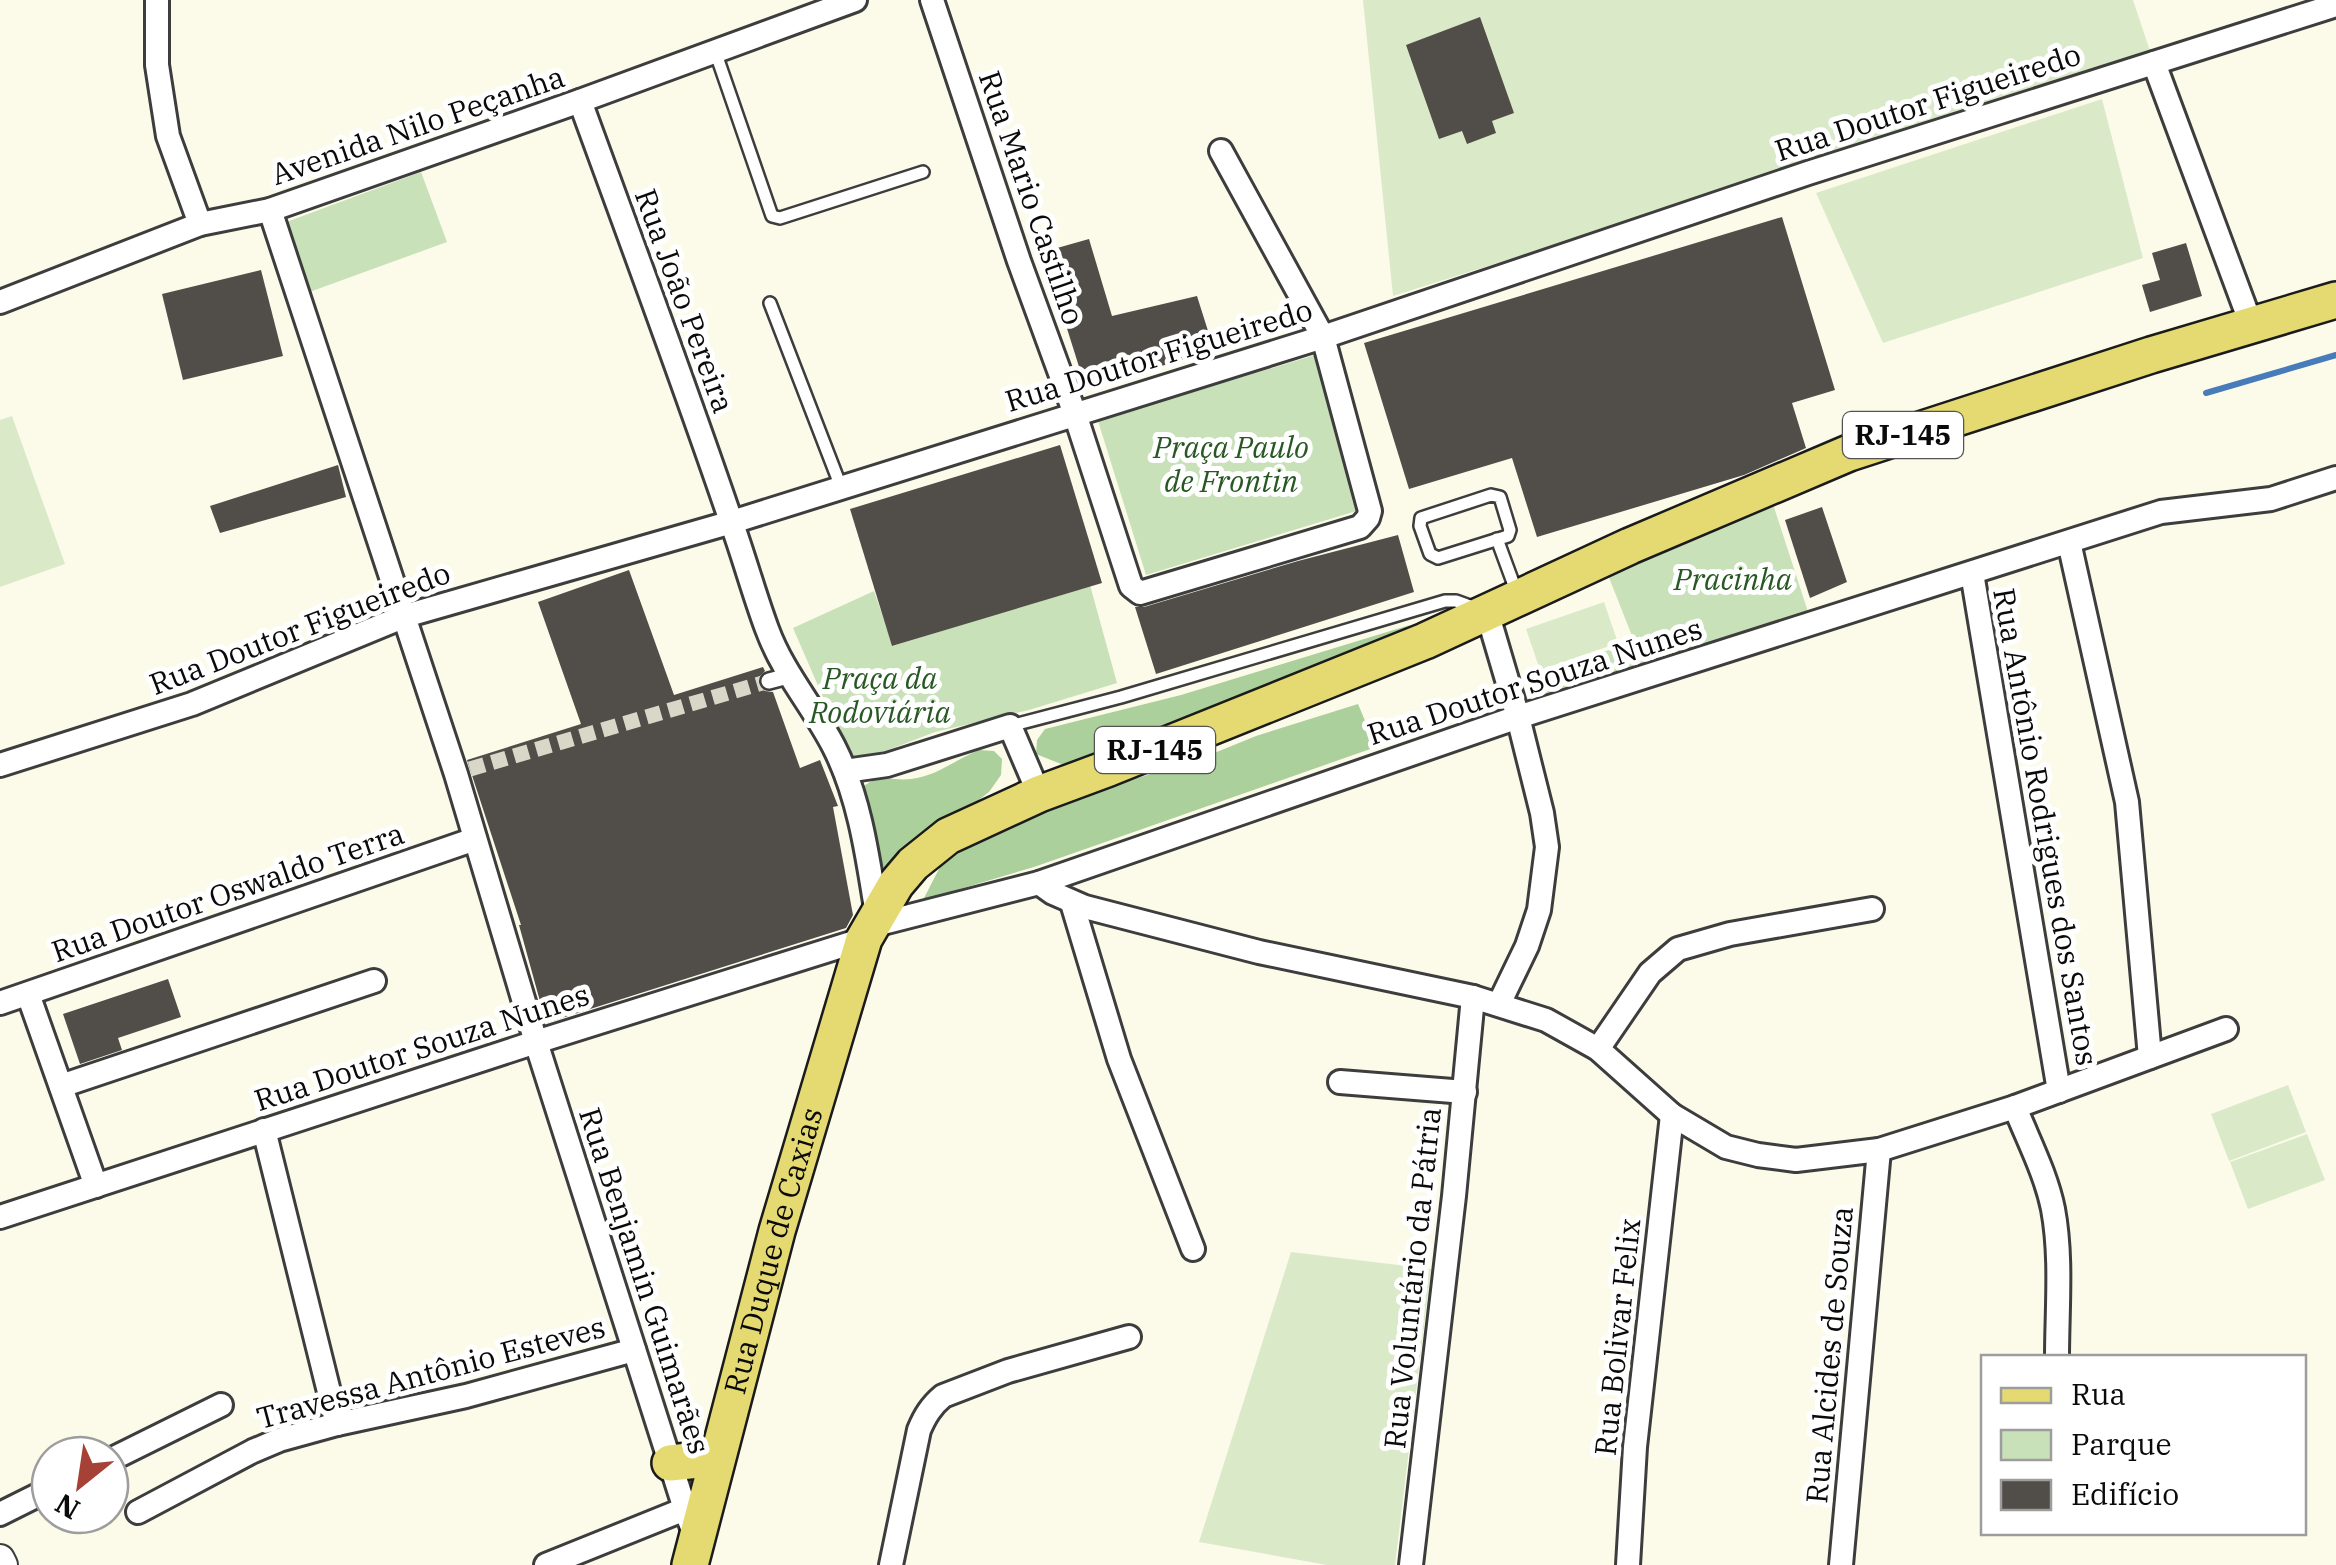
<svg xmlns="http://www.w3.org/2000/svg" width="2336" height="1565" font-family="'IBM Plex Serif',serif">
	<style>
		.green { fill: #c8e1b9 }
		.forest { fill: #abd09b }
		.pitch { fill: #daeac9 }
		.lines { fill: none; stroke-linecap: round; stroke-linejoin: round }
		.stream { stroke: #477bb9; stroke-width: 6 }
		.building { fill: #514d48 }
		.pedestrian-tunnel { stroke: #d8d7c8; stroke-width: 15; stroke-dasharray: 15 8; stroke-linecap: butt }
		.service-casing { stroke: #3d3d3d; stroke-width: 16 }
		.pedestrian-casing { stroke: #3d3d3d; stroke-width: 20 }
		.minor-casing { stroke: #3d3d3d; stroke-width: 28 }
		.tertiary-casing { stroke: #3d3d3d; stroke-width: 32 }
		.primary-casing { stroke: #1b1b1b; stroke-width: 40 }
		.service { stroke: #fff; stroke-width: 11 }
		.pedestrian { stroke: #fff; stroke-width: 15 }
		.minor { stroke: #fff; stroke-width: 22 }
		.tertiary { stroke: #fff; stroke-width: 28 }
		.primary { stroke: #e5da71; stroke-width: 35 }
		.labels { text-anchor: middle; stroke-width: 10; stroke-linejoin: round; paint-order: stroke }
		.shield { fill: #fff; stroke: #545454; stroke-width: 2.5 }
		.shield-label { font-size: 28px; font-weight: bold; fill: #0a0a0a }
		.street-label { font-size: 30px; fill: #0a0a0a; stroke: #fff }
		.park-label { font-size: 30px; font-style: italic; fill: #285824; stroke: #fff }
	</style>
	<rect width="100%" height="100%" fill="#fcfbea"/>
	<g class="green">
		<polygon points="421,172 447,242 304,294 281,224"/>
		<polygon points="1315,355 1363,509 1146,575 1098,421"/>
		<polygon points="1771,498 1809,615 1537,700 1530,678 1634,641 1608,575"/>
		<polygon points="1090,585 1117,683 1029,710 935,732 852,764 793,628 874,591 893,646"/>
	</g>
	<g class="forest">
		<polygon points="1410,625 1382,641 1079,762 1061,764 1036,754 1037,740 1045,729 1181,695"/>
		<polygon points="1358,704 1376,747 1034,867 923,900 940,867 989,831 1041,808 1202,758 1256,736"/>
		<path d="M979 750 994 751 1002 759 1001 775 989 792 885 873 871 828 864 786C879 774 893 781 911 779 937 776 955 760 979 750Z"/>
	</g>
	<g class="pitch">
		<polygon points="1363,0 2133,0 2152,57 1393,296"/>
		<polygon points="2102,99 2143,258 1883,343 1816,193"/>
		<polygon points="12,416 65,564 0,587 0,420"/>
		<polygon points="1604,602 1618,643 1540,670 1526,629"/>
		<polygon points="2288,1085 2306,1132 2229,1161 2211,1114"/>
		<polygon points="2307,1134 2325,1180 2248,1209 2230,1162"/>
		<polygon points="1291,1252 1431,1269 1395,1565 1327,1565 1199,1542"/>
	</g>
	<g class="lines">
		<polyline class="stream" points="2206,393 2336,355"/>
	</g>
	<g class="building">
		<polygon points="1480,17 1514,113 1492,121 1496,133 1467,144 1462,131 1439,139 1406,45"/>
		<polygon points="1782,217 1835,390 1792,403 1806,448 1744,475 1537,537 1512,458 1409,489 1364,343"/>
		<polygon points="1089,239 1112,316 1197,296 1214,350 1086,389 1043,252"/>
		<polygon points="2186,243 2202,296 2150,312 2142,285 2160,280 2152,253"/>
		<polygon points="261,270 283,356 183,380 162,294"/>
		<polygon points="1060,445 1102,583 892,646 850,509"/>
		<polygon points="338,465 346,497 220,533 210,506"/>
		<polygon points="1822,507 1847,582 1810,598 1785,520"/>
		<polygon points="1398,535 1414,592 1156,674 1135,607 1144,607 1298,561"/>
		<polygon points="629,570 674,695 763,667 765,671 759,677 758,685 765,691 773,692 800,768 820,760 838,806 833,807 853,915 846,928 546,1023 519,925 521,925 467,760 581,724 538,602"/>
		<polygon points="168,979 181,1017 118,1038 122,1050 80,1064 63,1014"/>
	</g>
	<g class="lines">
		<polyline class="pedestrian-tunnel" points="470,769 769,681"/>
		<g class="service-casing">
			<g id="service">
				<polyline points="715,51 772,216 780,218 923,172"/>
				<polyline points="770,303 841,487"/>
				<polygon points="1491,495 1500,497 1510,530 1508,536 1438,558 1430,554 1420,526 1421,518"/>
				<polyline points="1497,539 1518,596"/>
				<polyline points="1010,726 1121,697 1445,601 1456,601 1478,609"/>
			</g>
		</g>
		<g class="pedestrian-casing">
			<polyline id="pedestrian" points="769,681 788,676"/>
		</g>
		<g class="minor-casing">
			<g id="minor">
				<polyline points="157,0 157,65 168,136 200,224"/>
				<polyline points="932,0 1019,261 1075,414 1131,586 1140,593 1360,527 1368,518 1370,511 1323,337 1221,151"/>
				<polyline points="2154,63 2251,324"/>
				<path d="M580 101C631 241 683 380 731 521 744 557 754 594 767 629 783 673 813 706 834 747 860 798 868 859 877 915"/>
				<polyline points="270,210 456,774 536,1042 685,1509 696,1538"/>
				<polyline points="0,302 200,224 270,210 580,101 855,0"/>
				<polyline points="2069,542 2127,802 2150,1057"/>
				<polyline points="1972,573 2059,1091"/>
				<polyline points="1487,612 1518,717 1542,813 1547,847 1539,910 1527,946 1499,1004"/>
				<polyline points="0,765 192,704 405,616 732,522 1323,337 1808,173 2336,5"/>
				<polyline points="845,771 887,765 1010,726 1039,794"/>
				<polyline points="1039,883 1053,893 1085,907 1259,952 1473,997 1546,1020 1598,1049 1672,1115 1726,1147 1758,1155 1796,1160 1879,1150 2015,1107 2226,1029"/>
				<polyline points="1072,903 1119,1059 1193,1249"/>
				<polyline points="871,926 1039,883 1518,717 2161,512 2271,499 2336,478"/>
				<polyline points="28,994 96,1186"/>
				<polyline points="0,1003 475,839"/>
				<polyline points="1598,1049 1650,973 1678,949 1730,934 1872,909"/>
				<polyline points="1340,1082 1465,1092"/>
				<polyline points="61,1086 374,981"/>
				<path d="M2015 1107C2028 1140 2046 1174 2053 1209 2062 1257 2057 1309 2057 1358"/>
				<polyline points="264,1130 337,1424"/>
				<polyline points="0,1217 536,1042 864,939"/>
				<polyline points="110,1460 221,1405"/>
				<polyline points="138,1512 253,1451 279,1440 337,1424 466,1396 634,1350"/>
				<polyline points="0,1514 50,1489"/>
				<polyline points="546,1565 685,1509"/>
				<path d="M891 1565 919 1430C925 1416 931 1406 943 1396L1008 1371 1129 1337"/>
				<polyline points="1411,1565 1454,1196 1473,997"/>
				<polyline points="1628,1565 1635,1447 1672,1115"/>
				<polyline points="1841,1565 1879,1150"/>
			</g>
		</g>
		<g class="tertiary-casing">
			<polyline id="tertiary" points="0,1559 3,1565"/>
		</g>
		<g class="primary-casing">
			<g id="primary">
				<polyline points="670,1463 717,1458"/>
				<path id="s1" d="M690 1565 777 1231 864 939 896 884 913 864 948 836 1039 794 1109 768 1425 641 1630 546 1849 453 2151 355 2336 300"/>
			</g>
		</g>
		<use href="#service" class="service"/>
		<use href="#pedestrian" class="pedestrian"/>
		<use href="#minor" class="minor"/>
		<use href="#tertiary" class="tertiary"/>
		<use href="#primary" class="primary"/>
	</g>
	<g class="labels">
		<g class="shield">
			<rect x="1843" y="412" width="120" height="46" rx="8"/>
			<rect x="1095" y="727" width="120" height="46" rx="8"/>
		</g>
		<g class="shield-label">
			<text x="1903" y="445">RJ-145</text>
			<text x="1155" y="760">RJ-145</text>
		</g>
		<g class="street-label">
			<text transform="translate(1928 103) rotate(-18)" y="10">Rua Doutor Figueiredo</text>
			<text transform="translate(418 126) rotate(-19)" y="10">Avenida Nilo Peçanha</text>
			<text transform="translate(1031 198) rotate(71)" y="10">Rua Mario Castilho</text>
			<text transform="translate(684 301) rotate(70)" y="10">Rua João Pereira</text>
			<text transform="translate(1159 356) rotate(-17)" y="10">Rua Doutor Figueiredo</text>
			<text transform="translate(300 629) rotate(-21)" y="10">Rua Doutor Figueiredo</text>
			<text transform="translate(1535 682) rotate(-18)" y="10">Rua Doutor Souza Nunes</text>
			<text transform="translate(2045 827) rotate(80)" y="10">Rua Antônio Rodrigues dos Santos</text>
			<text transform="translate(228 893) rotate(-19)" y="10">Rua Doutor Oswaldo Terra</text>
			<text transform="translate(422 1048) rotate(-18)" y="10">Rua Doutor Souza Nunes</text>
			<text dy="10" stroke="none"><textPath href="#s1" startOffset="325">Rua Duque de Caxias</textPath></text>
			<text transform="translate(1413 1278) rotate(-84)" y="10">Rua Voluntário da Pátria</text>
			<text transform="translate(644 1281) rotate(72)" y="10">Rua Benjamin Guimarães</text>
			<text transform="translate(1618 1337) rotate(-84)" y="10">Rua Bolivar Felix</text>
			<text transform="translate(1830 1355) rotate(-85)" y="10">Rua Alcides de Souza</text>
			<text transform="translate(431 1373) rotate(-15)" y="10">Travessa Antônio Esteves</text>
		</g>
		<g class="park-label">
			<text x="1231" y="458">Praça Paulo<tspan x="1231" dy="34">de Frontin</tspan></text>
			<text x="1733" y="590">Pracinha</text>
			<text x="880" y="689">Praça da<tspan x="880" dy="34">Rodoviária</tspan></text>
		</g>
	</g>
	<rect x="1981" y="1355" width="325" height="180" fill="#ffffff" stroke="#9d9d9d" stroke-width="2.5"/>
	<rect x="2001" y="1388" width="50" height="15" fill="#e5da71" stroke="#9d9d9d" stroke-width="2.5"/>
	<text x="2071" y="1405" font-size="30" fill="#0a0a0a">Rua</text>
	<rect x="2001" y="1430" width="50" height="30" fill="#c8e1b9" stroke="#9d9d9d" stroke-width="2.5"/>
	<text x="2071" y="1455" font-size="30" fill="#0a0a0a">Parque</text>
	<rect x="2001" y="1480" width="50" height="30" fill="#514d48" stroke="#9d9d9d" stroke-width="2.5"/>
	<text x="2071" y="1505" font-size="30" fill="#0a0a0a">Edifício</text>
	<g transform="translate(80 1485) rotate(210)"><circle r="48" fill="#ffffff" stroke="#9d9d9d" stroke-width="2.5"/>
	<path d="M0-8L18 38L0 25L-18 38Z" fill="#a64136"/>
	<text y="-15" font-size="28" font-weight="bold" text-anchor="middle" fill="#0a0a0a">N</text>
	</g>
</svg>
